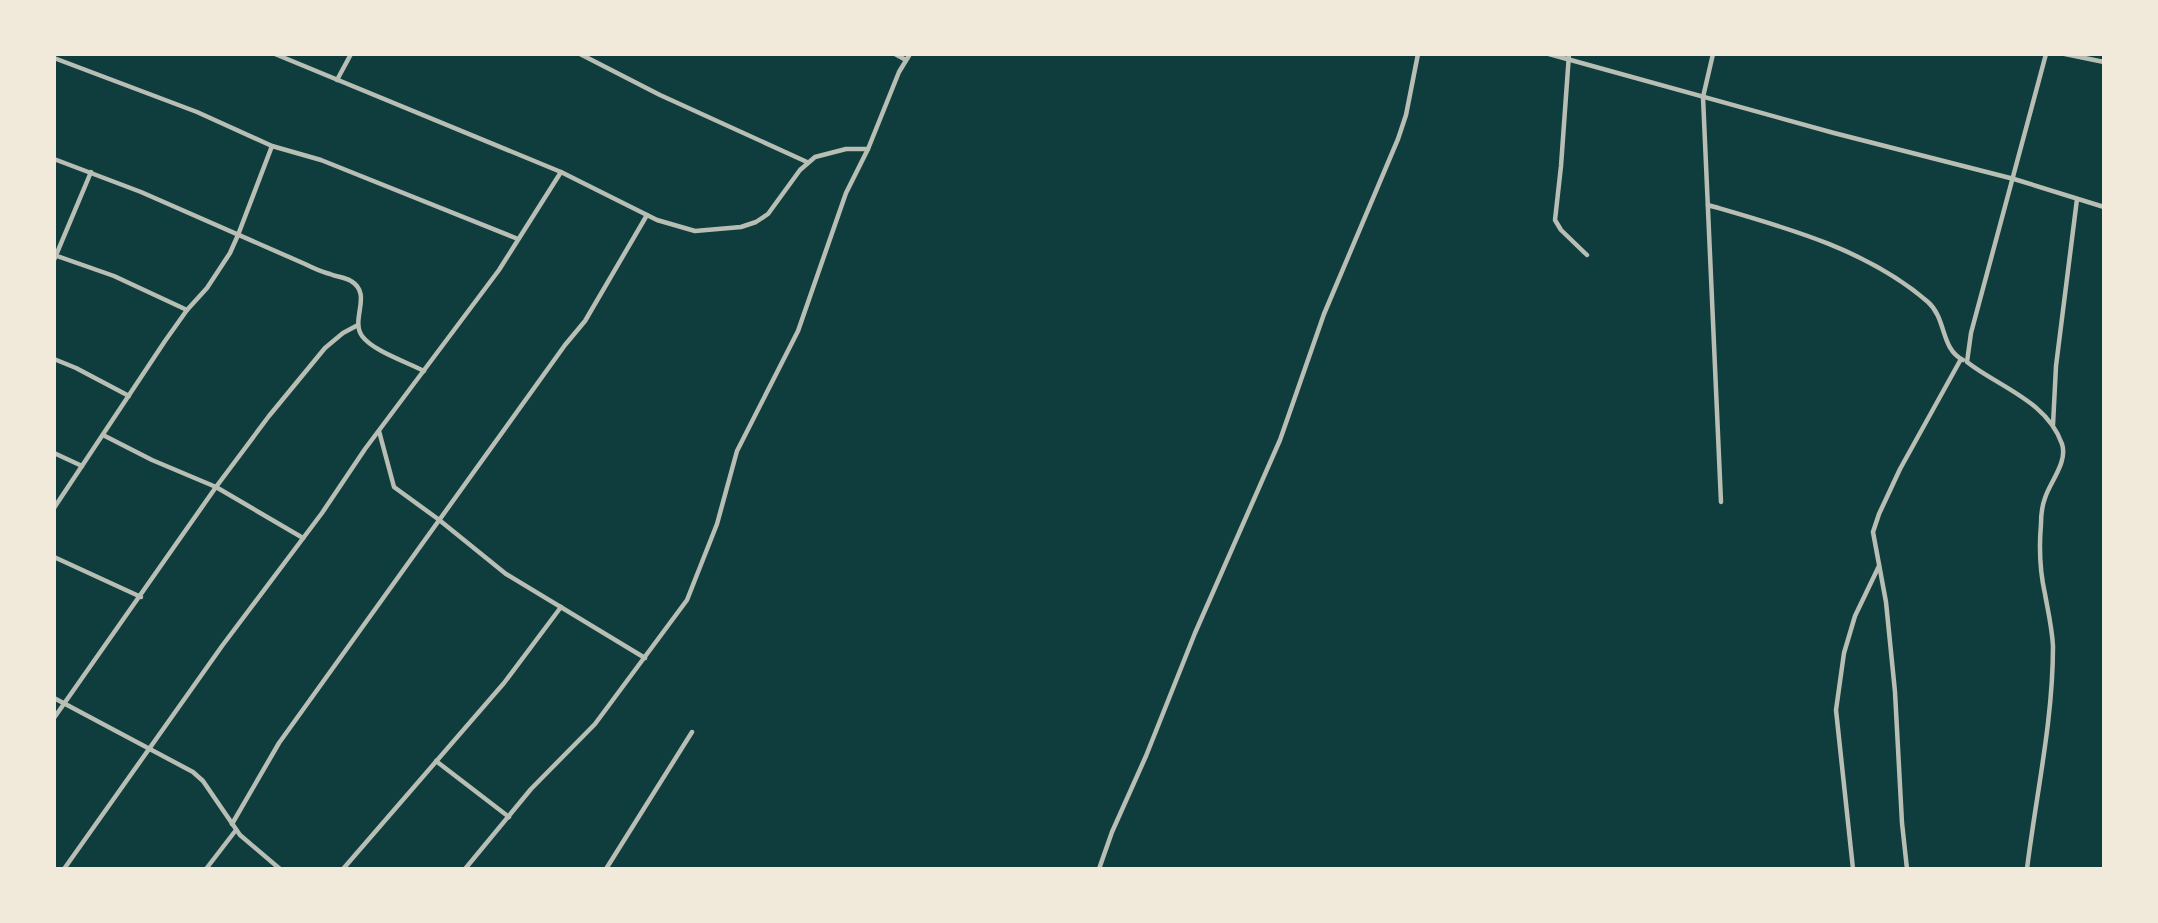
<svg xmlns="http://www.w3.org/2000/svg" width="2158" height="923" font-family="Overpass,sans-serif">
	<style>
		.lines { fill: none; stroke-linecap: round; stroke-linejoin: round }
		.minor { stroke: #b8beb3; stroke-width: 4.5 }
	</style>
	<rect width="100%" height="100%" fill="#0f3d3e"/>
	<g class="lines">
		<g class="minor">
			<polyline points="275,54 561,172 657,220 695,231 741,227 756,222 768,214 800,170 815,157 846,149 868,149"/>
			<polyline points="580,54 660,95 807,162"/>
			<polyline points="895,54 906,60"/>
			<polyline points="1549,54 1834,133 2014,179 2104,207"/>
			<polyline points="1569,54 1561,166 1555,220 1561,230 1587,255"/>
			<polyline points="1713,54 1703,97 1721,502"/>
			<polyline points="2065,54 2104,62"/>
			<polyline points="54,58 197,112 272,146 321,160 518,239"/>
			<polyline points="337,80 351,54"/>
			<path d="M54 159 141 192 305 264C313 268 322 272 330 274 337 277 345 277 351 281 373 294 350 319 362 336 373 351 407 362 424 371"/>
			<path d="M1708 205C1784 227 1867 249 1928 302 1947 319 1940 348 1963 360"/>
			<polyline points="54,255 114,276 187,310"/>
			<polyline points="54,260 91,172"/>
			<polyline points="54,359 76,368 129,396"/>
			<polyline points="2053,425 2056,366 2077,199"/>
			<polyline points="379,431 394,487 438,519 506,574 645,658"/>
			<polyline points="103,435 152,460 216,487 303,538"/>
			<polyline points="54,453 82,466"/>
			<polyline points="54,508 165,341 187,310 207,288 230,253 238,235 272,146"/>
			<polyline points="54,557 141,597"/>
			<polyline points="54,698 193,772 203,781 240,835 280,869"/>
			<polyline points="54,718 216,487 269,416 325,348 343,333 358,325"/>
			<polyline points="436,761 509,817"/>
			<polyline points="232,824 279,743 565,345 585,321 647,215"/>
			<polyline points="64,869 222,646 322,513 365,449 499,270 561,172"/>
			<polyline points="206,869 236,830"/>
			<polyline points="343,869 504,683 561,607"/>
			<polyline points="465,869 531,789 595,724 687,600 717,524 737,451 798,331 846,193 868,149 899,72 910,54"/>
			<polyline points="606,869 692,732"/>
			<polyline points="1099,869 1112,832 1146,756 1195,633 1280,440 1324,314 1398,139 1406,115 1418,54"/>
			<polyline points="1853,869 1836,710 1844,653 1855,616 1879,566"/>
			<polyline points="1907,869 1902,823 1895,692 1886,602 1873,532 1879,514 1900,469 1961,359"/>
			<path d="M2027 869C2036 795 2053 721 2053 646 2052 628 2048 611 2045 594 2040 572 2039 547 2041 524 2041 516 2042 506 2045 498 2050 482 2068 462 2062 444 2047 401 1999 387 1967 362L1971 333 2046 54"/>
		</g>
	</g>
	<rect width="2158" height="923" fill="none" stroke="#f1e9da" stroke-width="112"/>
</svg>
